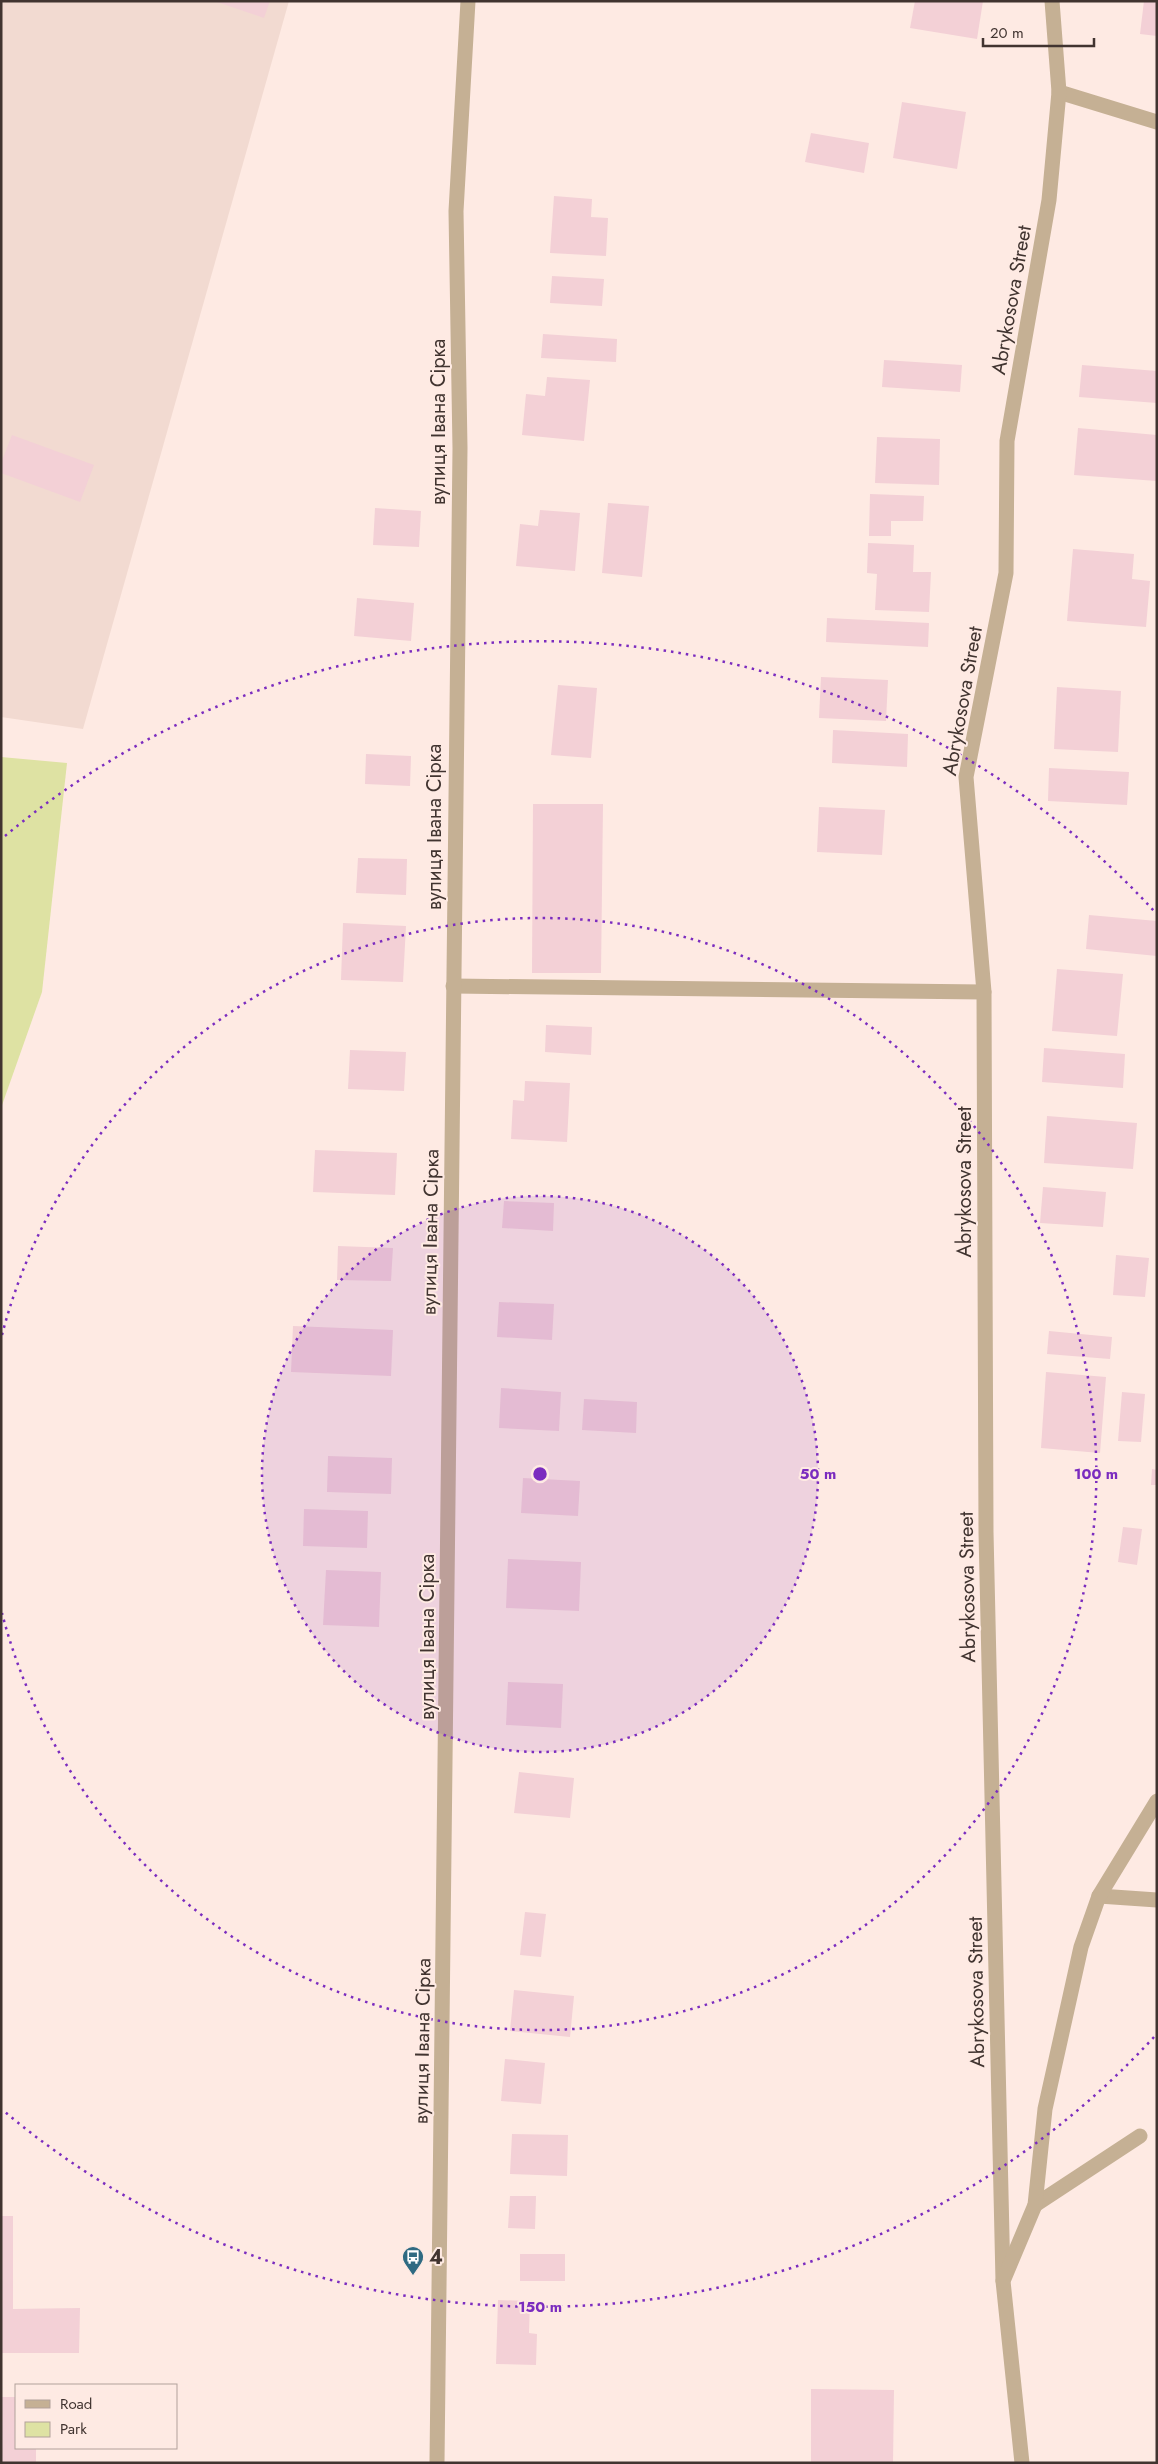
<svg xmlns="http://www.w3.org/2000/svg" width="1158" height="2464" font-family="Jost,sans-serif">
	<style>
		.built { fill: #f2dad1 }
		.green { fill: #dee2a3 }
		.building { fill: #f3d0d6 }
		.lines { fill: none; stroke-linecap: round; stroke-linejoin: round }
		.minor { stroke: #c5b094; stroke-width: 15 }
		.ring { fill: none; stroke: #7b2cbf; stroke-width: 2.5; stroke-dasharray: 2.5 5 }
		.labels { text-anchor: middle; stroke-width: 4; stroke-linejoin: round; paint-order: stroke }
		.street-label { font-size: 20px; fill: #413430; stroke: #feeae3 }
		.poi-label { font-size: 20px; font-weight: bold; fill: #413430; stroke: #feeae3; text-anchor: start }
		.centre { fill: #7b2cbf; stroke: #feeae3; stroke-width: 2.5 }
		.ring-label { font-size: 15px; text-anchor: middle; font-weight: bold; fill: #7b2cbf; stroke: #feeae3; stroke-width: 4; stroke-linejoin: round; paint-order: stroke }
	</style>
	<rect width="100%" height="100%" fill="#feeae3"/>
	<polygon class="built" points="1,1 289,1 83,729 1,717"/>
	<polygon class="green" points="1,757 67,763 42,992 1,1108"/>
	<g class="building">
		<polygon points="214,1 270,1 264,18"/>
		<polygon points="915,1 983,1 977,39 910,28"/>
		<polygon points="1144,1 1157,1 1157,36 1140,34"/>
		<polygon points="902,102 966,112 957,169 893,158"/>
		<polygon points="811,133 869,143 864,173 805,162"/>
		<polygon points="554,196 592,199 591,217 608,218 606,256 550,253"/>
		<polygon points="552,276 604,279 602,306 550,303"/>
		<polygon points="543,334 617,339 616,362 541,358"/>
		<polygon points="884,360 962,365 960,392 882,387"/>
		<polygon points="1082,365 1157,371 1157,403 1079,397"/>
		<polygon points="547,377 590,380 584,441 522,435 526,394 545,396"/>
		<polygon points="1078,428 1157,435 1157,481 1074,475"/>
		<polygon points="12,435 94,465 80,502 1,473 1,463"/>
		<polygon points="877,437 940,439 939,485 875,483"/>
		<polygon points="870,494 924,496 923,521 891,521 891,536 869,536"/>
		<polygon points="608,503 649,506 642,577 602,573"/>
		<polygon points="375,508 421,511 419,547 373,545"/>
		<polygon points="540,510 580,513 575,571 516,566 520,524 538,526"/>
		<polygon points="868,543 914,545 913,572 931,572 929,612 875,610 877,574 867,573"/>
		<polygon points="1073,549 1134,554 1132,579 1150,581 1146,627 1067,621"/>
		<polygon points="357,598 414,603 411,641 354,636"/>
		<polygon points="827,618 929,623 928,647 826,642"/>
		<polygon points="821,677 888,680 886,721 819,718"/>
		<polygon points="558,685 597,688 591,758 551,755"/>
		<polygon points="1057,687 1121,691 1118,752 1054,749"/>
		<polygon points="833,730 908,734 907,767 832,763"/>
		<polygon points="366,754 411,756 410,786 365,784"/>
		<polygon points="1049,768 1129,772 1127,805 1048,801"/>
		<polygon points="533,804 603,804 601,973 532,973"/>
		<polygon points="819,807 885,810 882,855 817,852"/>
		<polygon points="358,858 407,859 406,895 356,893"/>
		<polygon points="1089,915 1157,921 1157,956 1086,949"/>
		<polygon points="343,923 406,926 403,982 341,980"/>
		<polygon points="1057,969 1123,974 1117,1036 1052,1031"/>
		<polygon points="546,1025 592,1027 591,1055 545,1052"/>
		<polygon points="1044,1048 1125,1054 1123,1088 1042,1082"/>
		<polygon points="350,1050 406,1052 404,1091 348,1089"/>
		<polygon points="525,1081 570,1083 567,1142 511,1139 513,1100 524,1101"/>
		<polygon points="1047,1116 1137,1123 1133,1169 1044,1163"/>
		<polygon points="315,1150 397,1153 395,1195 313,1192"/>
		<polygon points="1043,1187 1106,1192 1103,1227 1040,1223"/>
		<polygon points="504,1201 554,1203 553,1231 502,1228"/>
		<polygon points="338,1246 393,1248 391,1281 337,1280"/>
		<polygon points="1116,1255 1149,1258 1145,1297 1113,1295"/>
		<polygon points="499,1302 554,1304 552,1340 497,1337"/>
		<polygon points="293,1326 393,1330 391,1376 291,1372"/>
		<polygon points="1049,1331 1112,1337 1110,1359 1047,1354"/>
		<polygon points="1046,1372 1106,1377 1100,1453 1041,1448"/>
		<polygon points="501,1388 561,1392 559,1431 499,1428"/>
		<polygon points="1122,1392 1145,1394 1141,1442 1118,1441"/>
		<polygon points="584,1399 637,1402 636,1433 582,1430"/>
		<polygon points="328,1456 392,1458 391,1494 327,1492"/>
		<polygon points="1152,1469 1157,1470 1157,1485 1151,1485"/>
		<polygon points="523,1478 580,1481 578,1516 521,1513"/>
		<polygon points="304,1509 368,1511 367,1548 303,1546"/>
		<polygon points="1123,1527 1142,1529 1137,1565 1118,1562"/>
		<polygon points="508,1559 581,1562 579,1611 506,1608"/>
		<polygon points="326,1570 381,1572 379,1627 323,1625"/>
		<polygon points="508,1682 563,1684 561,1728 506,1725"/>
		<polygon points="519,1772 574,1778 570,1818 514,1813"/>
		<polygon points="525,1912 546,1914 541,1957 520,1955"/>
		<polygon points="514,1990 574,1996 570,2037 510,2031"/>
		<polygon points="505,2059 545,2063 541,2104 501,2101"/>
		<polygon points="512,2134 568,2135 567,2176 510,2174"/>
		<polygon points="510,2196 536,2196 535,2229 508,2228"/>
		<polygon points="1,2216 13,2216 13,2309 80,2308 79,2353 1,2353"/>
		<rect x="520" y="2254" width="45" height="27"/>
		<polygon points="498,2300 530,2301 529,2333 537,2334 536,2365 496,2364"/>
		<polygon points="811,2389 894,2390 893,2463 811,2463"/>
		<polygon points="1,2397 16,2397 16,2448 36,2448 36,2463 1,2463"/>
	</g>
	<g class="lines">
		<g class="minor">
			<polyline points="1059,92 1157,122"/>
			<polyline points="453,986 984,992"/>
			<polyline points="1099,1896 1157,1900"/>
			<polyline points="1035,2205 1140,2136"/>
			<polyline points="1003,2281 986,1532 984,992 966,777 1006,573 1007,441 1049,200 1059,92 1052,1"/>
			<polyline points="437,2463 460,448 456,211 468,1"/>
			<polyline points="1022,2463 1003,2281 1035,2205 1045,2109 1081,1947 1099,1896 1157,1801"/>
		</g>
	</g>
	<circle cx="540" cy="1474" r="278" fill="#7b2cbf" fill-opacity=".12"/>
	<g class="ring">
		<circle cx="540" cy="1474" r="278"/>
		<path d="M2 1335A556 556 0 1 1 2 1613"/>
		<path d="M1154 2037A833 833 0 0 1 5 2112M5 836A833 833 0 0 1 1154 911"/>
	</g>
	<defs>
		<g id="bus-pin" transform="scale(1.125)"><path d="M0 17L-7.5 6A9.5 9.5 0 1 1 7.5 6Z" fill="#2f6a82" stroke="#feeae3"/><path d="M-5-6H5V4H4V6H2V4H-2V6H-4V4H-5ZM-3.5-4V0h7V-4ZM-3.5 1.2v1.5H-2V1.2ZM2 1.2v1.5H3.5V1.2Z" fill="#fff"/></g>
	</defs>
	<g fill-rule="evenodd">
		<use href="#bus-pin" x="413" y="2257"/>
	</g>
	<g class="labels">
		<g class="street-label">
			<text transform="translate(1011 300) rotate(-80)" y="7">Abrykosova Street</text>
			<text transform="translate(438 422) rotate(-90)" y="7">вулиця Івана Сірка</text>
			<text transform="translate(962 701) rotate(-80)" y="7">Abrykosova Street</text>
			<text transform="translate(434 827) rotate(-90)" y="7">вулиця Івана Сірка</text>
			<text transform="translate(964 1182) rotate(-90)" y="7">Abrykosova Street</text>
			<text transform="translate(430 1232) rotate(-89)" y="7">вулиця Івана Сірка</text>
			<text transform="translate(967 1587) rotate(-91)" y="7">Abrykosova Street</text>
			<text transform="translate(427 1637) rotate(-90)" y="7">вулиця Івана Сірка</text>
			<text transform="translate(976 1992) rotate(-91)" y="7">Abrykosova Street</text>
			<text transform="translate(422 2041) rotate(-89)" y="7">вулиця Івана Сірка</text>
		</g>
		<g class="poi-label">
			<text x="429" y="2264">4</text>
		</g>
	</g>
	<circle cx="540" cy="1474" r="8" class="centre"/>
	<g class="ring-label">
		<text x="818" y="1479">50 m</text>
		<text x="1096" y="1479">100 m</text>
		<text x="540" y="2312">150 m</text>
	</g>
	<rect width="1158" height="2464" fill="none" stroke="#413430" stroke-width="5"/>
	<rect x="15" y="2384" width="162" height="65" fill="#feeae3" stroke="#b2a19b"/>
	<rect x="25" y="2400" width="25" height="8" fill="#c5b094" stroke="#b2a19b"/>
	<text x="60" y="2409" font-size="15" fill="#413430">Road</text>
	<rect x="25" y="2422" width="25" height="15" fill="#dee2a3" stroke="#b2a19b"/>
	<text x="60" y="2434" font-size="15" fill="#413430">Park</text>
	<path d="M983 38v8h111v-8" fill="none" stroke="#413430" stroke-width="2.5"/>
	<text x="990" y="38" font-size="15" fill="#413430" stroke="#feeae3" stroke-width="4" paint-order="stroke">20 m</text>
</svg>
